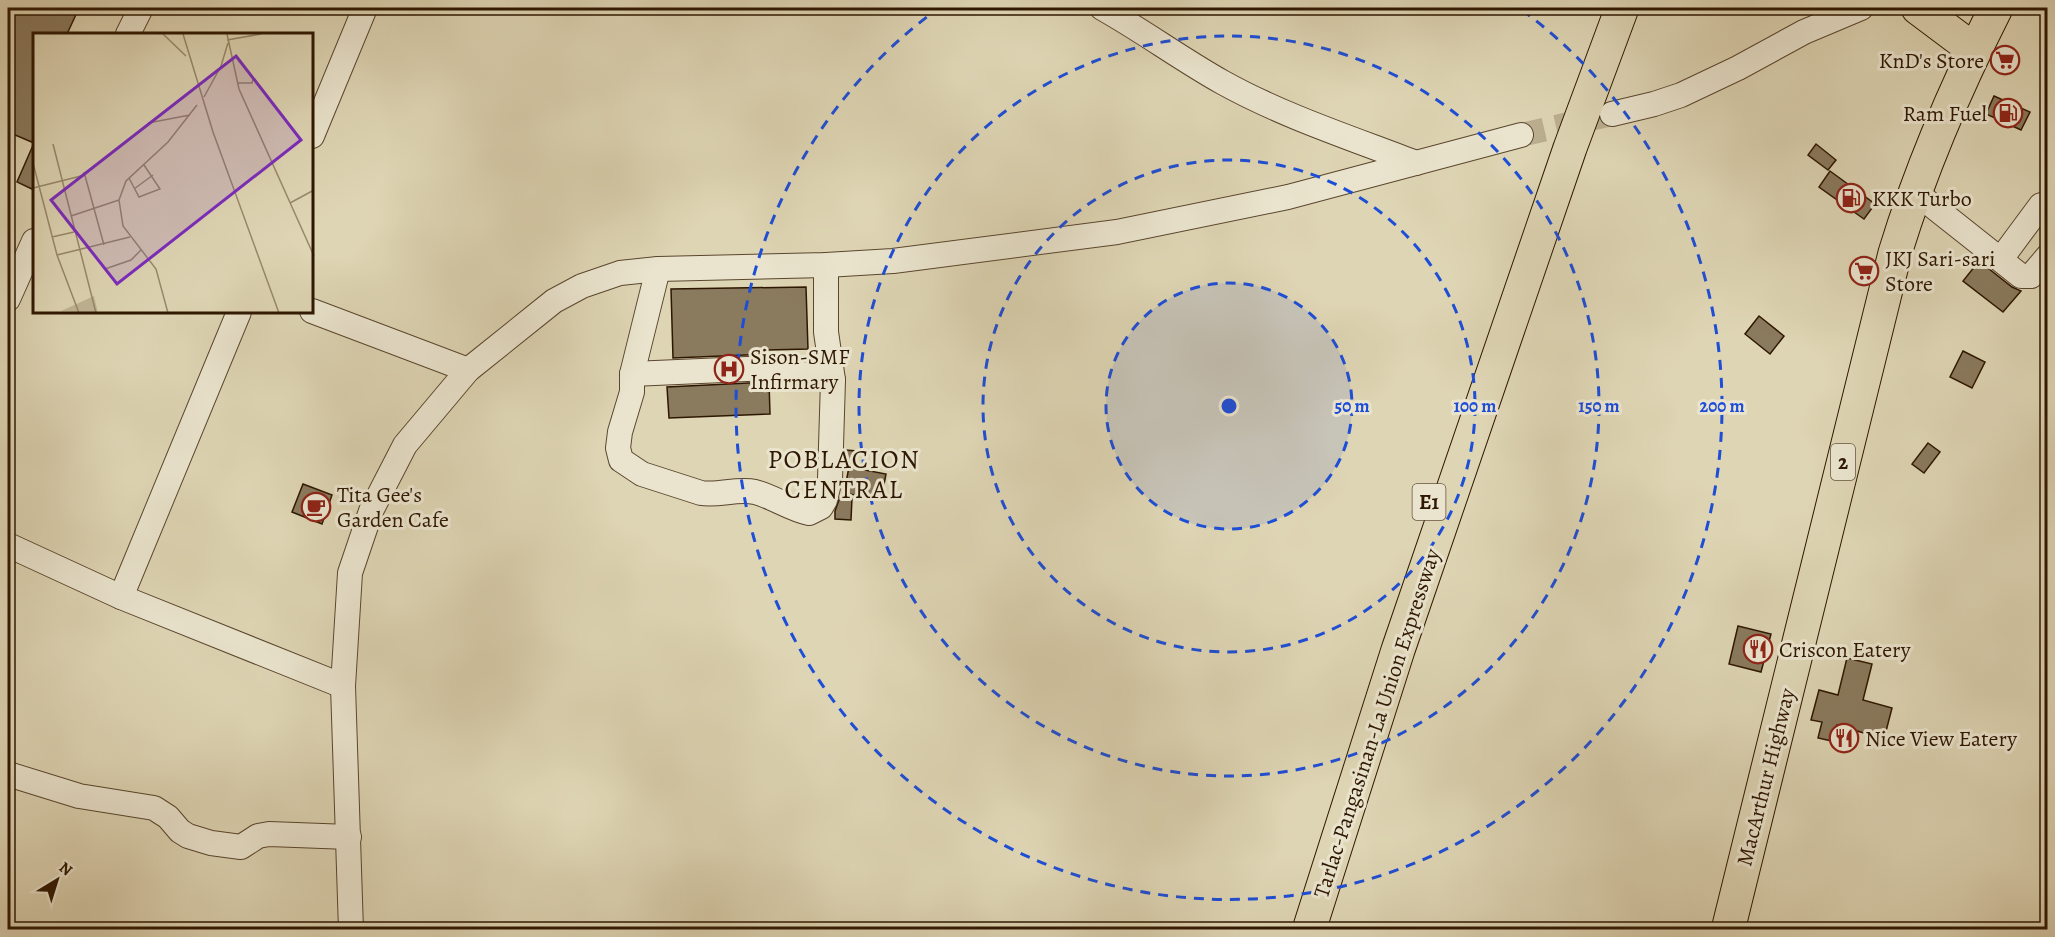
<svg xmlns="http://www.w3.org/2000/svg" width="2055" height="937" font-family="Alegreya,serif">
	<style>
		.building { fill: #8a7a5e; stroke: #2e1701; stroke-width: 1.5 }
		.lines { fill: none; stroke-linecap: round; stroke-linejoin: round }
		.minor-tunnel { stroke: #bbaf90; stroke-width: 24; stroke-dasharray: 24 12; stroke-linecap: butt }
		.minor-casing { stroke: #5a462e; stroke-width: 26 }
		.highway-casing { stroke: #2e1701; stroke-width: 35 }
		.minor { stroke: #eae4ce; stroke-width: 24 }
		.highway { stroke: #ded5b4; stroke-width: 33 }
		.ring { fill: none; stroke: #1d4ed8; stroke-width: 3; stroke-dasharray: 10 8 }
		.labels { text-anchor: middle; stroke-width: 6; stroke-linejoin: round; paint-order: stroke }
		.shield { fill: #eae4ce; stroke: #66543e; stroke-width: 1.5 }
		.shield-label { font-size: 21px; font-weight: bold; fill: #2e1701 }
		.poi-label { font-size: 22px; fill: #2e1701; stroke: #eae4ce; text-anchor: start }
		.street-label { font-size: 22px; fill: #2e1701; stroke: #eae4ce }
		.quarter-label { font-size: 26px; letter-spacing: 1.5px; fill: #2e1701; stroke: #eae4ce }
		.inset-road { fill: none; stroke: #98896c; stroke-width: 1.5 }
		.view { fill: #7b2cbf; fill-opacity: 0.15; stroke: #7b2cbf; stroke-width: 3 }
		.inset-edge { fill: none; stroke: #2e1701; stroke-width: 3 }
		.centre { fill: #1d4ed8; stroke: #eae4ce; stroke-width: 3 }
		.ring-label { font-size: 18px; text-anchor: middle; font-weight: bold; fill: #1d4ed8; stroke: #eae4ce; stroke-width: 6; stroke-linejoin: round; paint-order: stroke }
	</style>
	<rect width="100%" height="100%" fill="#ded5b4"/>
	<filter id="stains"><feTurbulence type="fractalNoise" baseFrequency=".00333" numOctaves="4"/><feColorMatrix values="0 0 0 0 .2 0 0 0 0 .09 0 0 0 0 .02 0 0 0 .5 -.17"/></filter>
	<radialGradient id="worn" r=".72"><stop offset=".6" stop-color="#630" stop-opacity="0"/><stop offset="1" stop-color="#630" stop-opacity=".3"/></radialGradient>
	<g class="building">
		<polygon points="8,8 79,8 67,34 34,34 34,190 17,182 34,143 8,132"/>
		<polygon points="1994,96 2030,112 2021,130 1986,114"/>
		<polygon points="1816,144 1836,160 1828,170 1808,155"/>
		<polygon points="1830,171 1875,204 1864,219 1819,187"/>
		<polygon points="1979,261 2012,287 2021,291 2003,312 1963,281"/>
		<polygon points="806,287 808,349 767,350 767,354 673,358 671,289"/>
		<polygon points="1759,316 1784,336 1770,354 1745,334"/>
		<polygon points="1963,351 1985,362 1972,388 1950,377"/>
		<polygon points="769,382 770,414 669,418 667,387"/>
		<polygon points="1928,443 1940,452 1924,473 1912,464"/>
		<polygon points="845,450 857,451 856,465 845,465"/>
		<polygon points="849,467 886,474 881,500 844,493"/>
		<polygon points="303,484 332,495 322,524 292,512"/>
		<polygon points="840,497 852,498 851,520 835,519 835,511"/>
		<polygon points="1738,626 1771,634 1761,672 1729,664"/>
		<polygon points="1847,658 1872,664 1863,700 1892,708 1884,739 1837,725 1832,741 1818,738 1822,722 1811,720 1819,690 1838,695"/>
	</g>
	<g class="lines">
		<polyline class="minor-tunnel" points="1521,135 1612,114"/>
		<g class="minor-casing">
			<g id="minor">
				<path d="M1102 8C1143 31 1181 59 1222 82 1283 116 1351 138 1416 163"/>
				<polyline points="128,34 141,8"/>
				<polyline points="1612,114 1654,104 1681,95 1738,68 1804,32 1861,8"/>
				<polyline points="312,136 365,8"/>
				<polyline points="1915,192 2021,276 2031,276 2048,256"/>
				<polyline points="2001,259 2041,205"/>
				<path d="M658 269 632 374V392L620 432 618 448 621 460 642 474 701 493C719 496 737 488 755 492 774 497 790 509 809 513L821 507 825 500 830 479 833 380 826 332V265"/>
				<polyline points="8,299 34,241"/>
				<polyline points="312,311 468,370"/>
				<polyline points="632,374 772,368 833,380"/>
				<polyline points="8,545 121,597 343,686"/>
				<polyline points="121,597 239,312"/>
				<polyline points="8,774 79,796 154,808 168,817 180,831 188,836 211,843 241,847 258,836 269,834 349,837"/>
				<polyline points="351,930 343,686 350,573 371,511 405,445 468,370 554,301 582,286 620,273 658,269 826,265 893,261 1117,232 1288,197 1521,135"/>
			</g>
		</g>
		<g class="highway-casing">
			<g id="highway">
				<polyline points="1918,8 1974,50"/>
				<polyline points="1309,930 1398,650 1570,148 1622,8"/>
				<path d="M1728 930 1895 253C1921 168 1956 87 1996 8"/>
			</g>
		</g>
		<use href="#minor" class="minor"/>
		<use href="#highway" class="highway"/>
	</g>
	<circle cx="1229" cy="406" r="123" fill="#1d4ed8" fill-opacity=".12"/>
	<g class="ring">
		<circle cx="1229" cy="406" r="123"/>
		<circle cx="1229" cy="406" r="246"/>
		<circle cx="1229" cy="406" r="370"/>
		<path d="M1522 10A493 493 0 1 1 936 10"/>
	</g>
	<defs>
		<g id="supermarket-ring" transform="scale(1.5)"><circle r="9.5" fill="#eae4ce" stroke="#8f2418" stroke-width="1.5"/><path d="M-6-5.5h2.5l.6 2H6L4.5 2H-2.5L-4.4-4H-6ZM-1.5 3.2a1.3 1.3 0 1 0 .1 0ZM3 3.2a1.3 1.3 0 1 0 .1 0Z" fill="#8f2418"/></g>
		<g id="fuel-ring" transform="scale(1.5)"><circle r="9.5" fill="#eae4ce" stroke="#8f2418" stroke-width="1.5"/><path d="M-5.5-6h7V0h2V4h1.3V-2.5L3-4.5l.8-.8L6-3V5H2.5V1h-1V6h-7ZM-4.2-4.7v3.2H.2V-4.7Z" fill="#8f2418"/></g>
		<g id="hospital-ring" transform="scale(1.5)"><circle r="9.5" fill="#eae4ce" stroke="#8f2418" stroke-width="1.5"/><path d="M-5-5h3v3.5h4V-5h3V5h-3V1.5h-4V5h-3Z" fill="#8f2418"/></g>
		<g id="cafe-ring" transform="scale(1.5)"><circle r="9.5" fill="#eae4ce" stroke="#8f2418" stroke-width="1.5"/><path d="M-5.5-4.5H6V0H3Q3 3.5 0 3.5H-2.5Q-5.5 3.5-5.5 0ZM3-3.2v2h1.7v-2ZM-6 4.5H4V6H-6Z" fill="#8f2418"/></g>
		<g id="restaurant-ring" transform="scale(1.5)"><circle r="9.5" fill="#eae4ce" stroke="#8f2418" stroke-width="1.5"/><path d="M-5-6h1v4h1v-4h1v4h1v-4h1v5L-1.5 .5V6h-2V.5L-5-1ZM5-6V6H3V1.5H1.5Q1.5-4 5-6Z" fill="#8f2418"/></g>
	</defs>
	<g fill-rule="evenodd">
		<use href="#supermarket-ring" x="2005" y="60"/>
		<use href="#fuel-ring" x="2008" y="113"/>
		<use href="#fuel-ring" x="1851" y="198"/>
		<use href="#supermarket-ring" x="1864" y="271"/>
		<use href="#hospital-ring" x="729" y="369"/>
		<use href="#cafe-ring" x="316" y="507"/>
		<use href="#restaurant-ring" x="1758" y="649"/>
		<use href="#restaurant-ring" x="1844" y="738"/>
	</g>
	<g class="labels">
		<g class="shield">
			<rect x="1831" y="444" width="24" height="36" rx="4.5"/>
			<rect x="1412.5" y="484" width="33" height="36" rx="4.5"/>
		</g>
		<g class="shield-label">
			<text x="1843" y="469">2</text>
			<text x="1429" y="509">E1</text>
		</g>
		<g class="poi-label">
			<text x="1984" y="68" text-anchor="end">KnD's Store</text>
			<text x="1987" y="121" text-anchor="end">Ram Fuel</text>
			<text x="1872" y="206">KKK Turbo</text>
			<text x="1885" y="266">JKJ Sari-sari<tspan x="1885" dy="25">Store</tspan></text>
			<text x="750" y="364">Sison-SMF<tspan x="750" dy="25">Infirmary</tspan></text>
			<text x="337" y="502">Tita Gee's<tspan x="337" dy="25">Garden Cafe</tspan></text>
			<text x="1779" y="657">Criscon Eatery</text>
			<text x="1865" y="746">Nice View Eatery</text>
		</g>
		<g class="street-label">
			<text transform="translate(1376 723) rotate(-72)" y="8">Tarlac-Pangasinan-La Union Expressway</text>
			<text transform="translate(1765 777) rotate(-76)" y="8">MacArthur Highway</text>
		</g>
		<g class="quarter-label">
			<text x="844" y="468">POBLACION<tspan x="844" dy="30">CENTRAL</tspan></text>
		</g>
	</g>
	<g transform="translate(33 33)">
		<rect width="280" height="280" fill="#ded5b4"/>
		<path d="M61 263 65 280 28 278Z" fill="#c0b596"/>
		<path class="inset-road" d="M130 1 153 23M150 1 180 99 246 280M194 1 206 56 281 223M194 7 228 1M204 50H219L220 46M171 64 188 33 195 10M115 90 157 82M20 111 63 280M0 130 24 222 46 280M51 139 71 212M96 145 106 164 127 156 111 132M0 155 52 142M101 156 120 142M257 170 281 157M38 183 86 167M19 204 41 199M24 222 97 204M72 236 98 227 108 217M135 280 123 236 90 193 86 167 93 148 135 109 164 72"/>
		<path class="view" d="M203 23 268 107 84 251 18 167Z"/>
		<rect width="280" height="280" class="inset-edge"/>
	</g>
	<circle cx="1229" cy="406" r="9" class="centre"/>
	<g class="ring-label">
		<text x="1352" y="412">50 m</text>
		<text x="1475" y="412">100 m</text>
		<text x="1599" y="412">150 m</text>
		<text x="1722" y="412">200 m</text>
	</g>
	<rect width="2055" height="937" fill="none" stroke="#ded5b4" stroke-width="30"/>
	<rect x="9" y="9" width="2037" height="919" fill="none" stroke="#2e1701" stroke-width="3"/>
	<rect x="15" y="15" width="2025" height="907" fill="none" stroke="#2e1701" stroke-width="1.5"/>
	<g transform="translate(57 880) rotate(38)" stroke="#eae4ce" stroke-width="4.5" paint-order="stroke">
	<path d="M0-4.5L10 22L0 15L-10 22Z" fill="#2e1701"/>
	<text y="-9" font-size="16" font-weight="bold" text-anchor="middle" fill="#2e1701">N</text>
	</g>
	<rect width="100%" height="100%" filter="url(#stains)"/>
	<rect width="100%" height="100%" fill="url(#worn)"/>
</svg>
